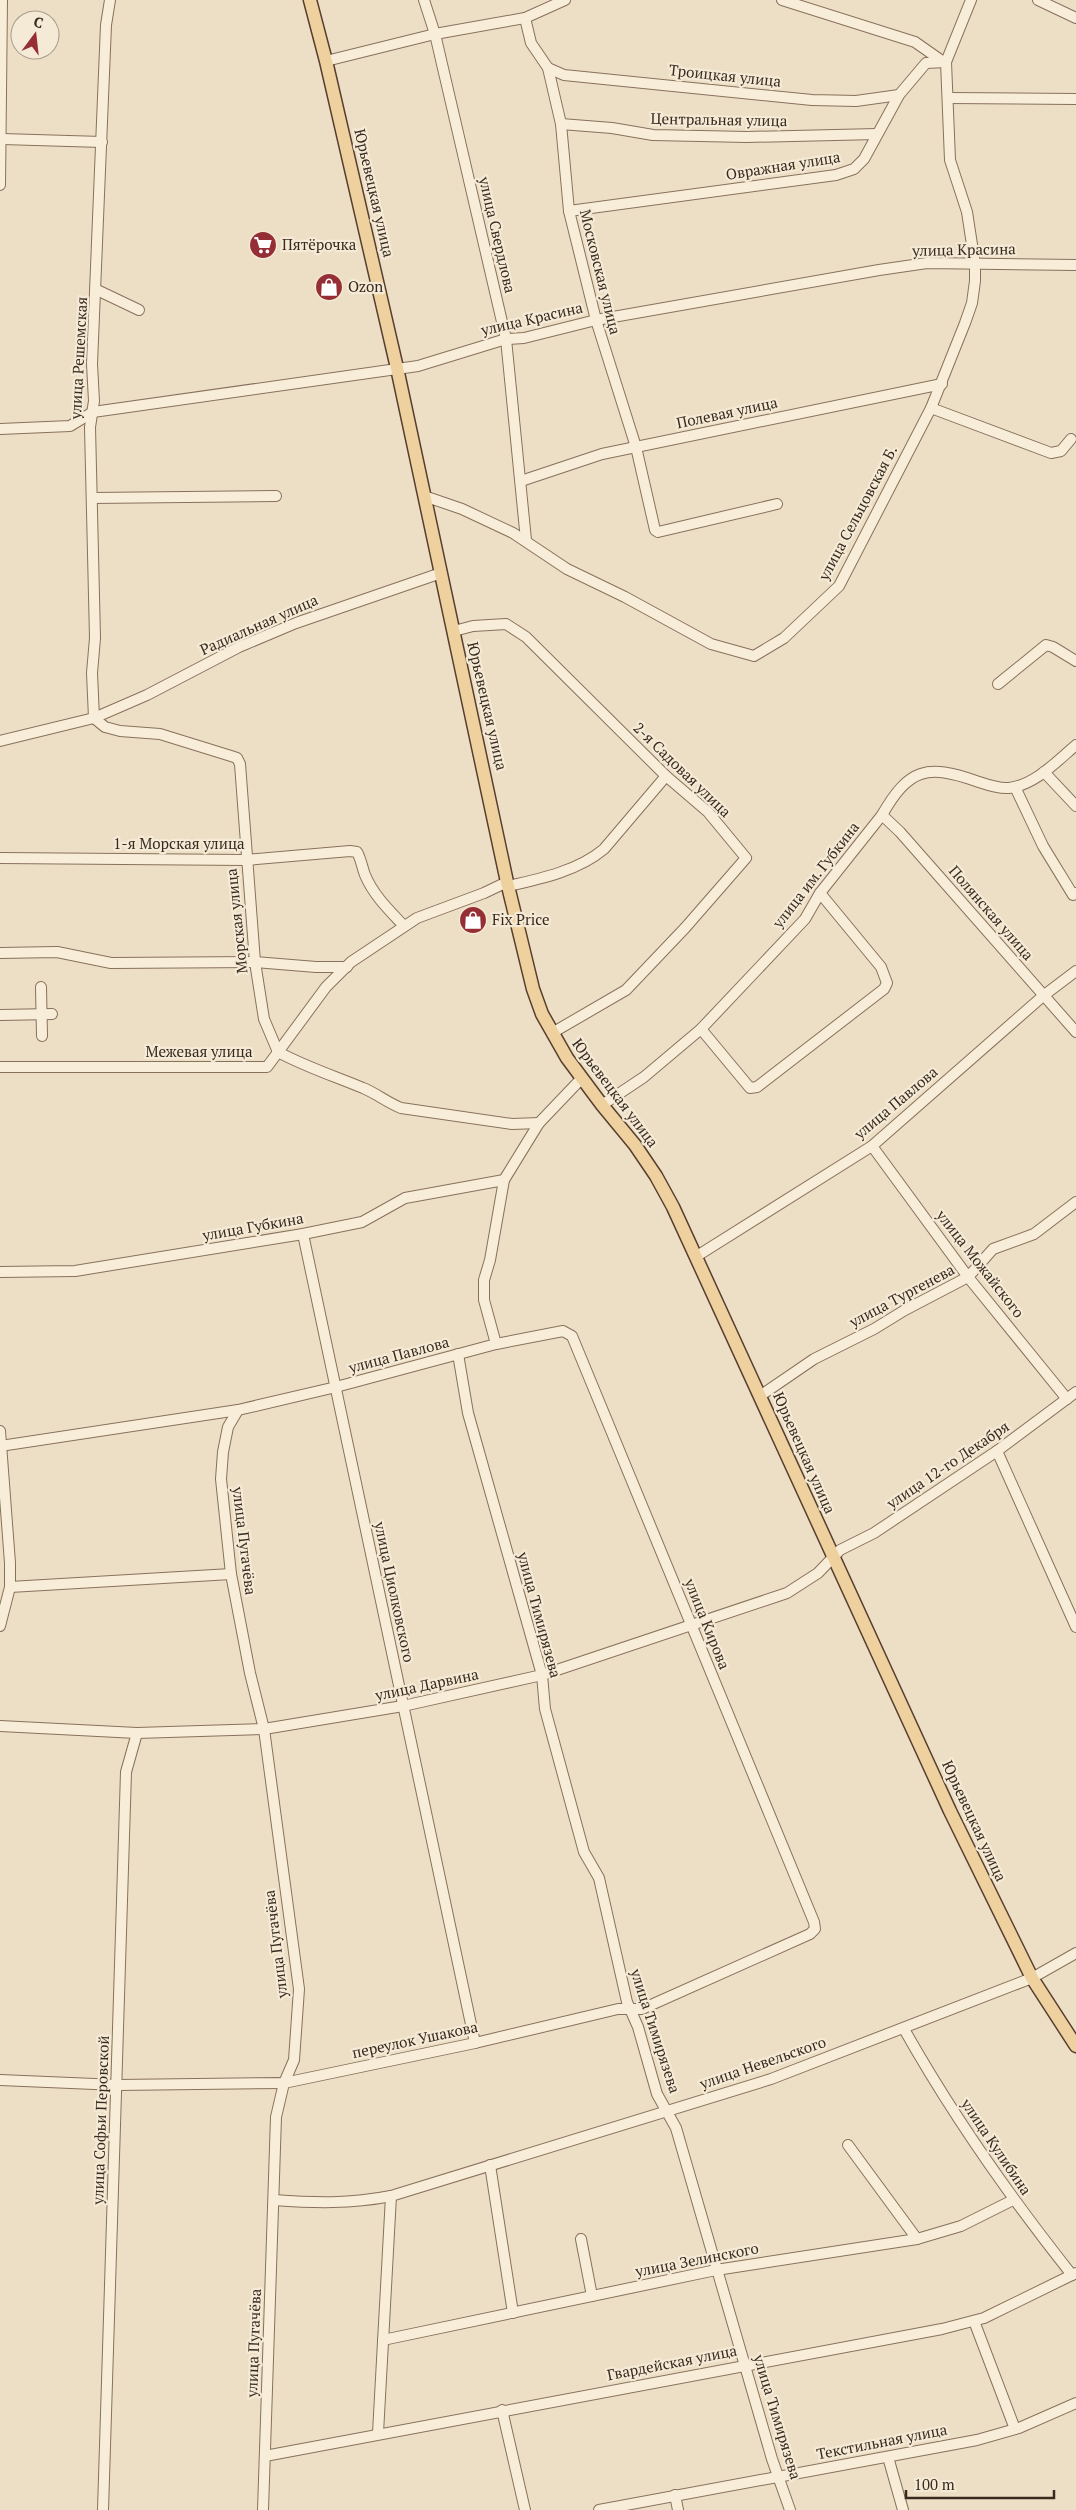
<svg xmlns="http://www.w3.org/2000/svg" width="1076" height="2510" font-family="'PT Serif',serif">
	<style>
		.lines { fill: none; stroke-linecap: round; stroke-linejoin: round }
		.minor-casing { stroke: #88715c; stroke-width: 12 }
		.major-casing { stroke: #563f30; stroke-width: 15 }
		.minor { stroke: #f8edd9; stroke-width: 10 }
		.major { stroke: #efd19f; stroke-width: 12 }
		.labels { text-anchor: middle; stroke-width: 4.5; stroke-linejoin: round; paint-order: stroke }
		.street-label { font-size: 15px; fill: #382a1f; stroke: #f5ead5 }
		.poi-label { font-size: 15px; fill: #382a1f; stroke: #f5ead5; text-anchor: start }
	</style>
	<rect width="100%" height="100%" fill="#eddfc6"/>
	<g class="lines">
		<g class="minor-casing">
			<g id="minor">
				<polyline points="424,0 435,34 506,339 526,540"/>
				<polyline points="782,0 915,42 942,61"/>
				<polyline points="1038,0 1076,18"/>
				<polyline points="525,18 531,43 548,68 561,124 569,211 596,320 636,447 655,530 658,532 777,504"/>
				<polyline points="326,61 435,34 525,18 565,0"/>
				<polyline points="548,68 564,75 812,100 856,101 899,95"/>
				<polyline points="949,98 1076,99"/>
				<polyline points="561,124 612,128 653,135 747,137 877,134"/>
				<polyline points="2,139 102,142"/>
				<polyline points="0,185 2,0"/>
				<polyline points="569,211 836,175 854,169 864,159 899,95 926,63 946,62"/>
				<polyline points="97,290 139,310"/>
				<polyline points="931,408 1051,453 1061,451 1071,439"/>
				<polyline points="0,429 70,426 93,412 418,366 506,339 524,338 596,320 879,270 927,263 1076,265"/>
				<polyline points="521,481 602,454 942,384"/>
				<polyline points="424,496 462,509 513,533 567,569 625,597 711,644 754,656 784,638 839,586 931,408 965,323 972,303 975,281 975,264 967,212 950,160 946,62 971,0"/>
				<polyline points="92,498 276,496"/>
				<polyline points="454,631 473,626 506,624 526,637 666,776 708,812 746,858 685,928 626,990 552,1033"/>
				<polyline points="998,684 1046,645 1053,647 1076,661"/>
				<path d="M94 718 105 727 120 731 160 734 231 756 237 758 240 764 255 962 264 1019 278 1052C306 1067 334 1076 363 1088 376 1093 386 1102 401 1108L512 1124 539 1123"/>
				<polyline points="94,718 92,673 95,638 90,427 94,401 92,364 106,25 110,0"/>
				<polyline points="0,741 94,718 147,695 239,647 296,623 441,573"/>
				<polyline points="1044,772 1076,806"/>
				<polyline points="1015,787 1043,846 1073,895 1076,893"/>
				<polyline points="882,815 900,832 1076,1032"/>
				<path d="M0 858 246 860 350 851 357 852C361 859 362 867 365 875 374 896 389 910 404 926"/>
				<path d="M508 886C540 879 578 871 604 849L666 776"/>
				<polyline points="0,953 57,952 111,963 255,962 316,967 347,967"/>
				<polyline points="41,987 42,1036"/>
				<polyline points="0,1015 52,1014"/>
				<polyline points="701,1029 750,1088 757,1087 884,989 887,983 881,967 820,893"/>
				<polyline points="0,1067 267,1067 326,987 351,962 417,918 484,893 507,882"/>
				<path d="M602 1105 644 1077 701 1029 805 919 820 893 882 815C909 768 927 764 976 781 985 784 998 789 1009 788 1035 785 1057 761 1076 745"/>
				<polyline points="872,1146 968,1277 1067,1399"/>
				<polyline points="303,1234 475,2043"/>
				<polyline points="697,1256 872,1146 1043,996 1076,971"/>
				<polyline points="0,1272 75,1271 303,1234 362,1222 405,1198 504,1180"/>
				<polyline points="496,1344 484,1300 484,1280 490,1260 504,1180 539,1123 581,1079"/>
				<polyline points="458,1354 468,1413 542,1675 545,1709 584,1852 599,1878 627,2002 638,2027 657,2094 676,2128 772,2459 790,2510"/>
				<polyline points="760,1396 814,1359 874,1329 905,1310 968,1277 993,1249 1034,1234 1076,1202"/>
				<polyline points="238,1410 228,1427 223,1452 221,1479 231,1574 250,1673 264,1729 299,1989 294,2060 284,2083 276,2117 263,2510"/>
				<polyline points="0,1431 10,1563 10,1587 0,1626"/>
				<polyline points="0,1446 238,1410 336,1387 496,1344 563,1331 572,1336 814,1922 815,1929 810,1934 642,2009 618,2009 475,2043 284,2083 118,2085 0,2080"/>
				<polyline points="997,1451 1076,1627"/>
				<polyline points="10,1587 231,1574"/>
				<polyline points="0,1726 137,1733 264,1729 403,1706 542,1675 787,1593 818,1573 840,1550 874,1533 997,1451 1076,1392"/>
				<path d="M904 2029C953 2116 1010 2197 1072 2275"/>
				<polyline points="848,2145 917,2239"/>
				<polyline points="490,2165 513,2313"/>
				<path d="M274 2200C315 2203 350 2204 391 2196L771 2079 1032 1978 1076 1953"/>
				<polyline points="581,2239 592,2296"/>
				<polyline points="974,2321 1015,2429"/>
				<polyline points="383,2340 716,2270 917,2239 961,2226 1013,2200"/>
				<polyline points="502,2410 525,2510"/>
				<polyline points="378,2433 391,2196"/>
				<polyline points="265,2456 942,2329 984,2318 1076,2273"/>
				<polyline points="888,2457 903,2510"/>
				<polyline points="675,2495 678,2510"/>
				<polyline points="103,2510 126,1772 137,1733"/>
				<polyline points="599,2510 977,2440 1019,2428 1076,2403"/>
			</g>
		</g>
		<g class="major-casing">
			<polyline id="major" points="310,0 326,61 397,368 507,882 533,989 542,1014 567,1058 602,1105 635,1145 656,1176 673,1207 950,1811 1032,1978 1076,2046"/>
		</g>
		<use href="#minor" class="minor"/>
		<use href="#major" class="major"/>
	</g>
	<defs>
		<g id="supermarket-disc" transform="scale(1.4375)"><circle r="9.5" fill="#952e35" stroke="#f5ead5"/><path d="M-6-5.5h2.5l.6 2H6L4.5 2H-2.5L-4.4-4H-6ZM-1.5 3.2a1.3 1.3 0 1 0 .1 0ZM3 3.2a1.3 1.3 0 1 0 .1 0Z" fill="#fff"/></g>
		<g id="shop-disc" transform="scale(1.4375)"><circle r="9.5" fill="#952e35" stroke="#f5ead5"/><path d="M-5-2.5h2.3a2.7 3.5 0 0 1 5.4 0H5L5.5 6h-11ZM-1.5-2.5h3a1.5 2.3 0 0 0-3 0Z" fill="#fff"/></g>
	</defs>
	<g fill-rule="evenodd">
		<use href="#supermarket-disc" x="263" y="245"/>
		<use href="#shop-disc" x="329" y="287"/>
		<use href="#shop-disc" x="473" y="920"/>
	</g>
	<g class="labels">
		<g class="street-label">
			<text transform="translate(725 76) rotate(6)" y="5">Троицкая улица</text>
			<text transform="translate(719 120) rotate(1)" y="5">Центральная улица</text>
			<text transform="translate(783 166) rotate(-9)" y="5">Овражная улица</text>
			<text transform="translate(374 193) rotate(77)" y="5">Юрьевецкая улица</text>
			<text transform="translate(497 235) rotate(77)" y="5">улица Свердлова</text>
			<text transform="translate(964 250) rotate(-1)" y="5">улица Красина</text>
			<text transform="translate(600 272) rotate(76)" y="5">Московская улица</text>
			<text transform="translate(532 319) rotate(-13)" y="5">улица Красина</text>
			<text transform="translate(79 358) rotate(-87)" y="5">улица Решемская</text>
			<text transform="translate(727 413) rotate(-12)" y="5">Полевая улица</text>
			<text transform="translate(858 513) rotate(-62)" y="5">улица Сельцовская Б.</text>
			<text transform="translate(259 625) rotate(-24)" y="5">Радиальная улица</text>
			<text transform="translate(487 706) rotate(77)" y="5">Юрьевецкая улица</text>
			<text transform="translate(682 770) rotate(44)" y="5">2-я Садовая улица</text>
			<text x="179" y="849">1-я Морская улица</text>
			<text transform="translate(816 875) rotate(-52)" y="5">улица им. Губкина</text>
			<text transform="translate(991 913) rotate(49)" y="5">Полянская улица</text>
			<text transform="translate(237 921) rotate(-96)" y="5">Морская улица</text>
			<text x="199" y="1057">Межевая улица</text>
			<text transform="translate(615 1093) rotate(53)" y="5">Юрьевецкая улица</text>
			<text transform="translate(896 1103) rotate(-40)" y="5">улица Павлова</text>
			<text transform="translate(253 1227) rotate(-10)" y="5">улица Губкина</text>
			<text transform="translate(980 1264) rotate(52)" y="5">улица Можайского</text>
			<text transform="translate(902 1296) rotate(-28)" y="5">улица Тургенева</text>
			<text transform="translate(399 1355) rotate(-15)" y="5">улица Павлова</text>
			<text transform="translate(804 1453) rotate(66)" y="5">Юрьевецкая улица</text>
			<text transform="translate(948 1465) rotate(-34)" y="5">улица 12-го Декабря</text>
			<text transform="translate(244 1541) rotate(83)" y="5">улица Пугачёва</text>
			<text transform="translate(394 1592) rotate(78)" y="5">улица Циолковского</text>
			<text transform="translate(539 1615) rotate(75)" y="5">улица Тимирязева</text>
			<text transform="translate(707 1624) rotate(68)" y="5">улица Кирова</text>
			<text transform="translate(427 1685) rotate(-12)" y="5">улица Дарвина</text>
			<text transform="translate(974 1821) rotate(65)" y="5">Юрьевецкая улица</text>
			<text transform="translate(276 1944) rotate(-97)" y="5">улица Пугачёва</text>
			<text transform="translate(655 2031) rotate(72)" y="5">улица Тимирязева</text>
			<text transform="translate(415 2040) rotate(-12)" y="5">переулок Ушакова</text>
			<text transform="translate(763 2063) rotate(-19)" y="5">улица Невельского</text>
			<text transform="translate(101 2120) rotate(-88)" y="5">улица Софьи Перовской</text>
			<text transform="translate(996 2147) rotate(56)" y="5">улица Кулибина</text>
			<text transform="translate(697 2260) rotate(-11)" y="5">улица Зелинского</text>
			<text transform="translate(254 2343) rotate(-88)" y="5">улица Пугачёва</text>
			<text transform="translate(672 2363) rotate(-11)" y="5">Гвардейская улица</text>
			<text transform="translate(777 2417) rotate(73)" y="5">улица Тимирязева</text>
			<text transform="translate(882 2442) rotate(-11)" y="5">Текстильная улица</text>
		</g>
		<g class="poi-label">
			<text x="282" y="250">Пятёрочка</text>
			<text x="348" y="292">Ozon</text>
			<text x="492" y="925">Fix Price</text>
		</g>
	</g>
	<g transform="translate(35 35) rotate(15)"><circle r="24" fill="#f5ead5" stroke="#a99d8c"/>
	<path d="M0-4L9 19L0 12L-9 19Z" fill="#952e35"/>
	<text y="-8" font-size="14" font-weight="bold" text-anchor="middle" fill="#382a1f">С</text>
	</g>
	<path d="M906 2490v8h148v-8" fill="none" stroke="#382a1f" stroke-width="2.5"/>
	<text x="914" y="2490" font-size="15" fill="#382a1f" stroke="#f5ead5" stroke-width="4" paint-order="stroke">100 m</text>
</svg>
